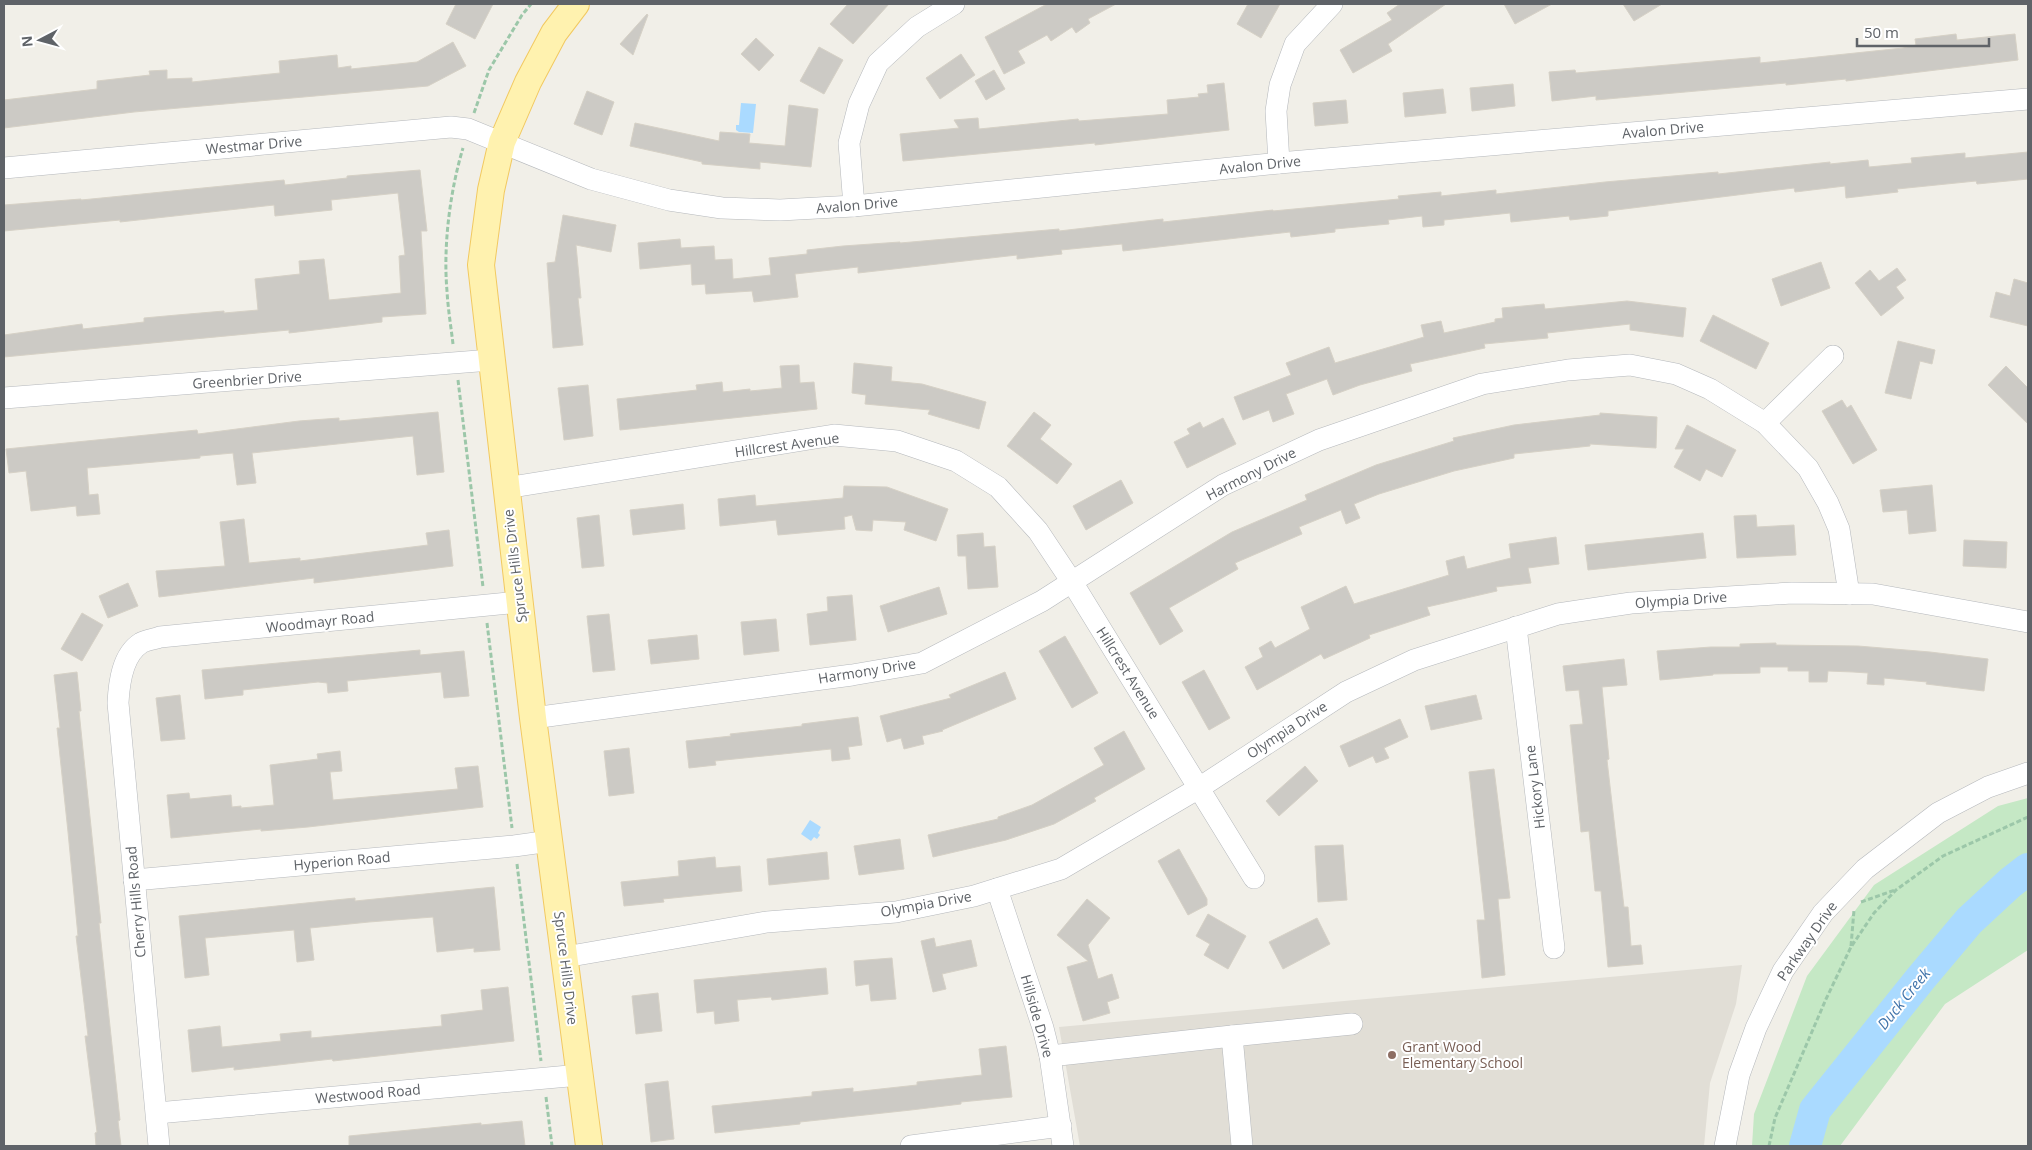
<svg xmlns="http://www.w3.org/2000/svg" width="2032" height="1150" font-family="'Open Sans',sans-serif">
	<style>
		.education { fill: #e1ded6 }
		.green { fill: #c5e8c5 }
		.water { fill: #aadaff }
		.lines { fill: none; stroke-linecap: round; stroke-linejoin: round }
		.river { stroke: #aadaff; stroke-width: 32 }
		.building { fill: #cccac5; stroke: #d6d1c6 }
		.minor-casing { stroke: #b5b8bc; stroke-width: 22 }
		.major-casing { stroke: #f2c960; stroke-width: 28 }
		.path { stroke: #9cc7a9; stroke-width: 3; stroke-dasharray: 5 2.5; stroke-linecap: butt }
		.minor { stroke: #fff; stroke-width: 21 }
		.major { stroke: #fff2af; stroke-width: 26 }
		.education-dot { fill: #8d6e63; stroke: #fff; stroke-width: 2 }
		.labels { text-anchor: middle; stroke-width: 4; stroke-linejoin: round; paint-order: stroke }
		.street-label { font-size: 14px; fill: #5f6368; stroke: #fff }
		.education-label { font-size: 14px; fill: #785e54; stroke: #fff; text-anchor: start }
		.water-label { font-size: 15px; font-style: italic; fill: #4174aa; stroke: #fff }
	</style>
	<rect width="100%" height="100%" fill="#f1efe8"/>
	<polygon class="education" points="1742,965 1736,1004 1710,1083 1704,1146 1080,1146 1059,1027"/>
	<polygon class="green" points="2028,798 2028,950 1945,1004 1840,1146 1752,1146 1754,1114 1807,976 1874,885 1998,806"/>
	<g class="water">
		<polygon points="741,103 756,104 753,133 739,132 736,130 736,125 739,125"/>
		<polygon points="810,820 821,827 818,833 820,835 817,839 814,837 811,841 801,834"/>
	</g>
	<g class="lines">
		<polyline class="river" points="1805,1146 1815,1110 1921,978 1969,921 2010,883 2028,869"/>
	</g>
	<g class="building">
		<polygon points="456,4 493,4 475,39 446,24"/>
		<polygon points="848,4 889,4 853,44 830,24"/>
		<polygon points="1047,4 1116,4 1088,19 1090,23 1076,33 1072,27 1051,41 1047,35 1018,51 1025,63 1004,74 985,37"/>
		<polygon points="1248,4 1280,4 1261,38 1237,24"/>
		<polygon points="1400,4 1446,4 1388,44 1392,51 1353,73 1340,50 1392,20 1387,13"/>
		<polygon points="1504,4 1552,4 1515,24"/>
		<polygon points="1623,4 1662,4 1634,21"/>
		<polygon points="647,14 648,15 633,55 620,44"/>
		<polygon points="1956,34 1957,40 2015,34 2018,60 1846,81 1846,79 1786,85 1786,83 1596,100 1596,96 1552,101 1549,72 1575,70 1576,73 1760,57 1760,63 1903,48 1916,45 1915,39"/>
		<polygon points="756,38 774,55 759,71 741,54"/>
		<polygon points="453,42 466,66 428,86 134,112 4,128 4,100 97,89 97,81 150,75 149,71 167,70 167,79 192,78 192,82 280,73 279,61 337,55 338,68 351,66 351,69 417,62"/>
		<polygon points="819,47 843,60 824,94 800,81"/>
		<polygon points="961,54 975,75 940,99 926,78"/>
		<polygon points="994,70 1005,89 986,100 975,81"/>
		<polygon points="1224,83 1229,130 1095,145 1095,143 903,161 900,134 959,128 954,120 978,118 979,129 1078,119 1079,121 1168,114 1167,100 1199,97 1198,94 1208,93 1207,85"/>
		<polygon points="1513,84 1515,106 1472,111 1470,88"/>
		<polygon points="1443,89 1446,113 1405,117 1403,93"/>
		<polygon points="587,91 614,102 602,135 574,124"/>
		<polygon points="1346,100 1348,123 1315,126 1313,103"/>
		<polygon points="789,105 818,109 811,167 760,162 760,169 702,164 702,162 630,146 635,123 719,141 720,132 750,134 749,143 785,146"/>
		<polygon points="2028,152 2028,179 1977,184 1976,181 1897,189 1898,192 1846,198 1845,186 1795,192 1794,188 1608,211 1608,216 1570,220 1569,216 1511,222 1510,213 1444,220 1444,225 1423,227 1422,216 1388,220 1389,224 1335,229 1335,232 1291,237 1290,232 1123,251 1122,244 1061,250 1062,254 1017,259 1017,255 858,273 858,267 795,274 798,297 754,302 752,291 706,294 705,284 692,285 691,264 640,269 638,243 680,239 681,248 714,246 715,260 732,259 733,279 771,275 769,258 807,254 807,250 843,246 900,242 900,243 1059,229 1059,231 1163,219 1163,222 1273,210 1273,211 1399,199 1398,196 1441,192 1441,196 1496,190 1496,194 1605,182 1718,172 1718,174 1830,162 1830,164 1868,160 1869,167 1912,163 1911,158 1965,153 1965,158"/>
		<polygon points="420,170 427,231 421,231 426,314 382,317 382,322 289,333 289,330 4,357 4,335 82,324 83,329 144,322 144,318 177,315 224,311 224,313 258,310 255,279 300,274 299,261 324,259 329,300 401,293 399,256 405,255 398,193 331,200 332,210 275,216 274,205 120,222 120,220 4,231 4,205 81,199 81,200 284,180 285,185 347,178 347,176"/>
		<polygon points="563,215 616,225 611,252 576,245 581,298 578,298 583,345 553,348 547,263 555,262"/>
		<polygon points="1821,262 1830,288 1781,306 1772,279"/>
		<polygon points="1897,268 1906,280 1896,287 1904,298 1881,316 1855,283 1870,270 1879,281"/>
		<polygon points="2014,279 2028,283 2028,326 1990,317 1996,292 2010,296"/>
		<polygon points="1627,301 1686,308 1683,337 1630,330 1630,324 1547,333 1548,338 1484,344 1485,348 1410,364 1412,371 1360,385 1333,395 1327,379 1286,394 1294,414 1273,422 1269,410 1243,420 1234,397 1291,375 1286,363 1329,347 1335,363 1424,337 1421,325 1441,321 1444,333 1495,322 1495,319 1503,318 1502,308 1544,304 1545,309"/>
		<polygon points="1713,315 1769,343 1756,369 1700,341"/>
		<polygon points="1898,341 1935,350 1932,364 1920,361 1911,399 1885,393"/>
		<polygon points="854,363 892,367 891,381 922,384 986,402 979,429 928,414 930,410 865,404 866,395 852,393"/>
		<polygon points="799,365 800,383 814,382 817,409 620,430 617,399 697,390 696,385 722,382 723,392 750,389 750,391 782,388 780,366"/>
		<polygon points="2006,366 2028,388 2028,424 1988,385"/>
		<polygon points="588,385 593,436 564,440 558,388"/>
		<polygon points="1842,400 1847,408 1851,405 1877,450 1853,464 1822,411"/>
		<polygon points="438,412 444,472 417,475 413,436 252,453 256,483 237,485 233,453 200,456 200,458 87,468 89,495 98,494 100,514 77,516 76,506 31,511 26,471 9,473 6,449 197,430 198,434 299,421 339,418 339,421"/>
		<polygon points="1034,412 1051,425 1040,439 1072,464 1057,484 1007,446"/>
		<polygon points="1600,413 1657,417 1656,448 1590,444 1590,446 1514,454 1514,458 1454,471 1379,494 1354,504 1360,518 1346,524 1341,510 1299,527 1302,534 1235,563 1238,569 1169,608 1183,631 1160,645 1130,593 1232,532 1307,500 1305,495 1376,465 1454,441 1453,438 1514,425 1600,415"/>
		<polygon points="1223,418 1236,444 1187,468 1174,442 1190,434 1187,429 1200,422 1203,428"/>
		<polygon points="1687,425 1736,450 1722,477 1706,469 1700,481 1674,467 1684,449 1675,449"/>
		<polygon points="1121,480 1133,503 1086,530 1073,506"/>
		<polygon points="1932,485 1936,531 1909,534 1907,510 1883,512 1880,490"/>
		<polygon points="844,486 887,487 948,509 936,541 904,530 906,522 873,520 872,531 856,530 852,515 844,517 845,529 778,535 776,520 720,526 718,499 755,495 756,506 843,498"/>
		<polygon points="683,504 685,529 633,535 630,510"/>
		<polygon points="599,515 604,566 582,568 577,518"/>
		<polygon points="1756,515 1757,527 1794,525 1796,555 1737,558 1734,516"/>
		<polygon points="244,519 249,563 300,558 300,561 428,545 426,533 449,530 453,566 314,583 314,578 159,597 156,571 225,566 220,522"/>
		<polygon points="983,533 984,547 995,546 998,587 968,589 966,556 958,556 957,535"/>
		<polygon points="1703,533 1706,558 1588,570 1585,545"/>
		<polygon points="1556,537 1559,564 1528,568 1531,583 1496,587 1497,591 1427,607 1430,615 1369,635 1370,638 1324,659 1321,654 1257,690 1245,667 1263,657 1259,648 1271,641 1275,648 1310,629 1301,607 1346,586 1354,604 1449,575 1446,561 1464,556 1467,569 1511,558 1509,544"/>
		<polygon points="1964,540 2007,542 2006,568 1963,566"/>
		<polygon points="128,583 138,606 108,618 99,596"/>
		<polygon points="939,587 947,614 888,632 880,606"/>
		<polygon points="852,595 856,640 810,645 807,614 828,611 827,597"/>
		<polygon points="82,613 103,625 82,661 61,649"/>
		<polygon points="609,614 615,670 593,672 587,616"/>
		<polygon points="776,619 779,651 744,655 741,622"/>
		<polygon points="697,635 699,659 651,664 648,640"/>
		<polygon points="1065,636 1098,693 1072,708 1039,651"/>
		<polygon points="1776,643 1776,645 1858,646 1930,652 1988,659 1984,691 1926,684 1927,682 1884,678 1884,685 1867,684 1868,673 1853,672 1828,671 1827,682 1809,682 1809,671 1788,671 1788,667 1760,667 1760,673 1713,674 1713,675 1660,680 1657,651 1711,647 1740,647 1740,644"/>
		<polygon points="420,650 420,655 464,651 469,696 444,698 441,672 347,681 348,691 328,693 327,683 318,682 243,690 243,695 205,699 202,670"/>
		<polygon points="1624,659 1627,685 1602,687 1609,759 1607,760 1624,907 1628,907 1631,946 1641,945 1643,964 1608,967 1601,891 1595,891 1589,831 1581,832 1570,725 1583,724 1579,690 1566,691 1563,666"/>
		<polygon points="1204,670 1230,718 1209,730 1182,682"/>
		<polygon points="77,672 81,711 79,711 101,923 99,923 120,1120 118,1121 121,1146 96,1146 95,1133 97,1132 85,1036 88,1036 76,936 78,936 68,832 57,728 60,728 54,675"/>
		<polygon points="1005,672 1016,699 942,730 943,731 922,736 924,744 904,749 901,738 887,742 880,716 951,698 949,695"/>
		<polygon points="180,695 185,739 161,741 156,698"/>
		<polygon points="1476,695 1482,719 1431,730 1425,706"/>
		<polygon points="858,717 862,745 848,747 850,759 832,761 831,749 715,761 716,765 689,768 686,741 731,736 730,734 802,726 802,724"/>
		<polygon points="1400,719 1408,737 1384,748 1389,758 1376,763 1373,756 1349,767 1340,746"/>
		<polygon points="1124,731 1145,769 1094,798 1096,801 1054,824 1006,840 933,857 928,835 998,819 998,817 1032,805 1104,765 1094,748"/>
		<polygon points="629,748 634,793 609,796 604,751"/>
		<polygon points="340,751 342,771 330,772 333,800 458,789 455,768 478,766 483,807 308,827 261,831 261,829 171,838 167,795 189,793 190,799 231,795 232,807 241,806 241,808 274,805 270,765 318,759 317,754"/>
		<polygon points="1305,766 1318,781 1279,816 1266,801"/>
		<polygon points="1494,769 1510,898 1498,899 1505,975 1482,978 1477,920 1485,920 1469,772"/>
		<polygon points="900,839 904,869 859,875 854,846"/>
		<polygon points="1343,845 1347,900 1318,902 1315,846"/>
		<polygon points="1179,849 1207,899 1207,905 1188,915 1158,861"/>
		<polygon points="827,852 829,879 769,885 767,859"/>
		<polygon points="715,857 716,868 740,866 742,891 663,899 664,902 624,906 621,882 679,876 678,861"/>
		<polygon points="494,887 500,950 474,952 474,948 437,952 433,917 369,922 310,928 314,960 297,962 294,930 205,938 209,975 185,978 179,916 355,898 355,901"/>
		<polygon points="1087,899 1110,918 1088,945 1098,979 1112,974 1119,998 1107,1002 1110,1013 1083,1021 1067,967 1088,961 1057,935"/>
		<polygon points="1208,914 1246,936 1228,969 1204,955 1210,944 1196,936"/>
		<polygon points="1317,918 1330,944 1283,969 1269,942"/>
		<polygon points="934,938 936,947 971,940 977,966 942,974 946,989 933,992 921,941"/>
		<polygon points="892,958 896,999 871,1001 869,984 856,986 854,961"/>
		<polygon points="826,968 828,994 772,1000 771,997 737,1000 739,1021 715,1024 714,1011 697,1013 694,980"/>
		<polygon points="508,987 514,1041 333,1061 332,1059 234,1070 234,1067 192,1072 188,1030 220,1026 222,1047 281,1041 280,1034 311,1031 311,1038 442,1026 441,1015 483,1010 481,990"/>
		<polygon points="658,993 662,1031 636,1034 632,996"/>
		<polygon points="1006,1046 1012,1097 961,1102 961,1104 911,1110 800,1122 800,1124 715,1133 712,1106 812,1096 812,1092 853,1088 853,1092 917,1085 917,1082 982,1075 979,1049"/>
		<polygon points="668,1081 674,1139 651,1142 645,1084"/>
		<polygon points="522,1121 525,1146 349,1146 349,1136 481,1123 481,1125"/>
	</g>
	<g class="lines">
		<g class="minor-casing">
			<g id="minor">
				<polyline points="1279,163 1276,111 1280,85 1295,44 1332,4"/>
				<polyline points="4,168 451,127 468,129 591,179 669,200 722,208 780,210 854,206 1279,163 2028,99"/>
				<polyline points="854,206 849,143 859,104 878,63 917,27 954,4"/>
				<polyline points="4,398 491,360"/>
				<polyline points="1765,423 1833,356"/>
				<polyline points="506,488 834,435 897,441 956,461 998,487 1038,531 1072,582 1254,878"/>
				<polyline points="1516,627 1554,948"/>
				<polyline points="533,718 852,675 922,663 1042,601 1223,485 1319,440 1482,384 1568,370 1630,365 1676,374 1710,389 1765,423 1808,468 1828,503 1839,529 1849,594"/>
				<polyline points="134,880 514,846 550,841"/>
				<polyline points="997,889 1043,1028 1050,1056 1063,1146"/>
				<polyline points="565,957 767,922 896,912 974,896 1061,869 1199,788 1346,692 1414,660 1558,614 1631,603 1792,593 1873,594 2028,622"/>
				<polyline points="1232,1036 1352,1024"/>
				<polyline points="1050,1056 1232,1036 1242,1146"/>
				<polyline points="157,1113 580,1075"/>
				<path d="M159 1146 118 703C119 683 122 655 141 643 146 640 155 639 160 637L519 602"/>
				<polyline points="911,1146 1061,1126"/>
				<polyline points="1725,1146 1739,1075 1756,1028 1783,971 1823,913 1865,869 1938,813 1988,787 2028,773"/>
			</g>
		</g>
		<g class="major-casing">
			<polyline id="major" points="576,4 554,33 528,82 502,142 491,190 481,265 533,718 589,1146"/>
		</g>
		<g class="path">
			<polyline points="474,113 489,70 522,15 531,4"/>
			<path d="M453 344C451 327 448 309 447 291 443 246 450 191 463 148"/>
			<polyline points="458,380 483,587"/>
			<polyline points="487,623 512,828"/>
			<polyline points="517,864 541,1061"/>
			<polyline points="1861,902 1895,890"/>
			<polyline points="1851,946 1854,910"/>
			<polyline points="546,1097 552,1146"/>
			<polyline points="1769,1146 1775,1118 1826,999 1851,947 1874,913 1896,890 1943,856 2028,817"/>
		</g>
		<use href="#minor" class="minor"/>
		<use href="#major" class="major"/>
	</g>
	<circle class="education-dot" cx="1392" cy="1055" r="5"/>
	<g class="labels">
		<g class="street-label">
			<text transform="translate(1663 130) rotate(-5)" y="5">Avalon Drive</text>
			<text transform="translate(254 145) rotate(-5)" y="5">Westmar Drive</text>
			<text transform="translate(1260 165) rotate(-6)" y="5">Avalon Drive</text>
			<text transform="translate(857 205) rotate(-5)" y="5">Avalon Drive</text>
			<text transform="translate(247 380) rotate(-4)" y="5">Greenbrier Drive</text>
			<text transform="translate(787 445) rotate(-8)" y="5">Hillcrest Avenue</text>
			<text transform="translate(1251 474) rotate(-27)" y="5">Harmony Drive</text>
			<text transform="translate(515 566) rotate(-97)" y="5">Spruce Hills Drive</text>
			<text transform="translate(1681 600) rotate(-4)" y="5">Olympia Drive</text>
			<text transform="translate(320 622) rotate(-6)" y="5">Woodmayr Road</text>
			<text transform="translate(867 671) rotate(-9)" y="5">Harmony Drive</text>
			<text transform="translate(1128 673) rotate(58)" y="5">Hillcrest Avenue</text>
			<text transform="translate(1287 730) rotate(-33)" y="5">Olympia Drive</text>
			<text transform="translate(1535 787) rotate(-97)" y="5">Hickory Lane</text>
			<text transform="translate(342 861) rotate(-5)" y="5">Hyperion Road</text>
			<text transform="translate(136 902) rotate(-95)" y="5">Cherry Hills Road</text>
			<text transform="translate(926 904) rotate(-10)" y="5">Olympia Drive</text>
			<text transform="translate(1807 941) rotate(-55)" y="5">Parkway Drive</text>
			<text transform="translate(566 968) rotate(83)" y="5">Spruce Hills Drive</text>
			<text transform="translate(1037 1016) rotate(74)" y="5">Hillside Drive</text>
			<text transform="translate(368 1094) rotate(-5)" y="5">Westwood Road</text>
		</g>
		<g class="education-label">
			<text x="1402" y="1052">Grant Wood<tspan x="1402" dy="16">Elementary School</tspan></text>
		</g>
		<g class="water-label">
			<text transform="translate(1904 999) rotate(-51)" y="5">Duck Creek</text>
		</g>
	</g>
	<rect width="2032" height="1150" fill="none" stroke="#5f6368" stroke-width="10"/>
	<g transform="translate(40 40) rotate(264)" stroke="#ffffff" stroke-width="4" paint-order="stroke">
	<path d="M0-4L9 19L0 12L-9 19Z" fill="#5f6368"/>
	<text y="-8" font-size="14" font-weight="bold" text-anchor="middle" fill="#5f6368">N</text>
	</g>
	<path d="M1857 38v8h132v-8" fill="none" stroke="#5f6368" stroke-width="2.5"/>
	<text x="1864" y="38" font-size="15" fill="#5f6368" stroke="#ffffff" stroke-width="4" paint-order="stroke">50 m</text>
</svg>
